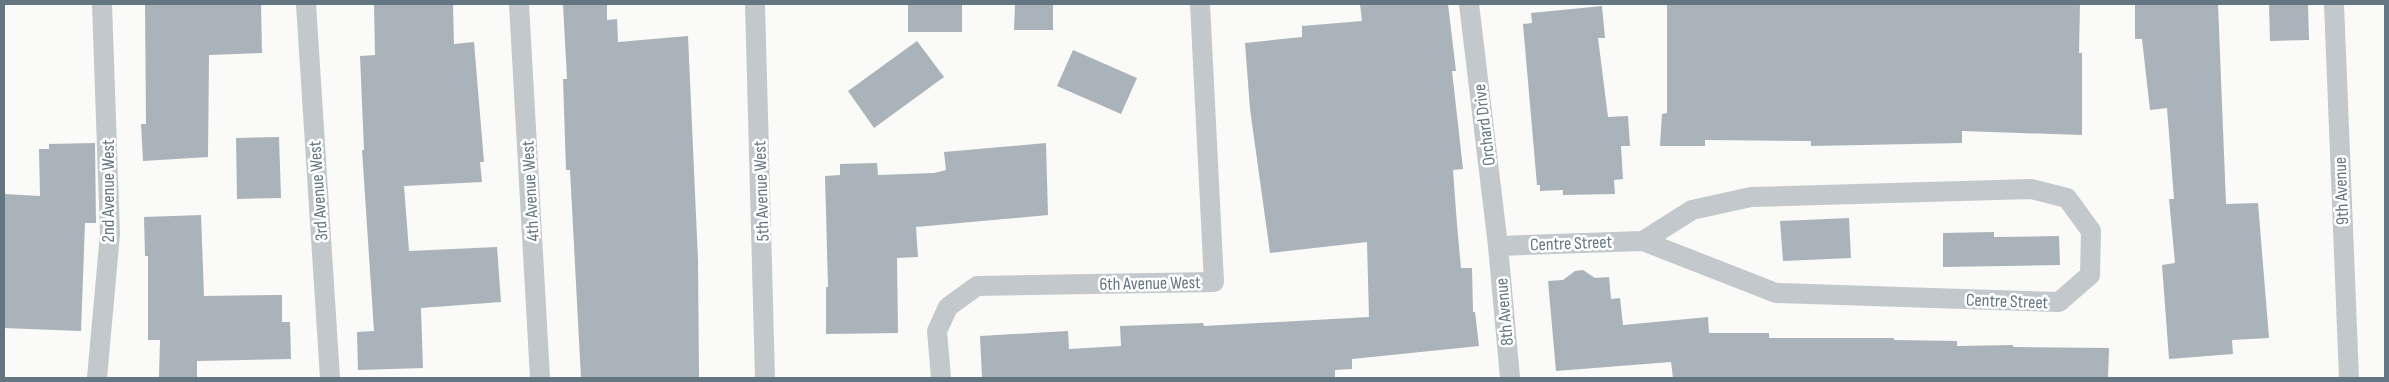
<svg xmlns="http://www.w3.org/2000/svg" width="2389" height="382" font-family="'Sofia Sans Condensed',sans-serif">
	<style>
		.building { fill: #aab3b9 }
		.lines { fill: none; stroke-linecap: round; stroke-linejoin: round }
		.service { stroke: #c3c8cc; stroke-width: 20 }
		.labels { text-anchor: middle; stroke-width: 5; stroke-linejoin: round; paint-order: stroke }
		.street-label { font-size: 18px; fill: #657683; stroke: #fff }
	</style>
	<rect width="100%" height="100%" fill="#fafaf8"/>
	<g class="building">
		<polygon points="145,4 261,4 262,53 209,55 208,157 143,161 141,124 146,124"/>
		<polygon points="374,4 453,4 454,44 474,42 484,162 480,162 482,182 404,186 409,251 497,247 501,302 421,308 423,368 358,370 357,332 374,331 362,150 364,150 360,56 375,55"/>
		<polygon points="567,4 607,4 607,20 617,19 618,42 688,36 698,260 699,378 581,378 570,170 566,170 563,79 567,79 563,5"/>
		<rect x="908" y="4" width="54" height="28"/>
		<polygon points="1015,4 1053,4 1053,30 1014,30"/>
		<polygon points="1360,4 1448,4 1456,71 1452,71 1463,169 1453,170 1457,225 1461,268 1472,268 1473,312 1475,312 1479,346 1352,359 1352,369 1335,370 1335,378 982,378 980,336 1068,331 1069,349 1121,346 1120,326 1203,323 1204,326 1369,317 1367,242 1270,253 1250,109 1245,43 1302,37 1302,26 1362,21"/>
		<polygon points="1667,4 2080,4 2079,53 2082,53 2082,135 1962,131 1962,143 1811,146 1811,141 1705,140 1705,146 1660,146 1662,114 1667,113"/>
		<polygon points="2135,4 2218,4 2226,204 2258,203 2269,338 2232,340 2233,354 2169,359 2162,265 2175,263 2169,199 2174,199 2167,108 2150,110 2142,39 2135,39"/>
		<polygon points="2269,4 2308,4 2309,40 2270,41"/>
		<polygon points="1602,6 1605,38 1598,38 1608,117 1628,116 1630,146 1621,146 1623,179 1614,180 1615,194 1563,195 1563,190 1540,191 1540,185 1537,185 1523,24 1532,23 1531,13"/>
		<polygon points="917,41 944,77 874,128 848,91"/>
		<polygon points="1073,50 1137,78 1121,114 1057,86"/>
		<polygon points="279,137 281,198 237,199 236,138"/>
		<polygon points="95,143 96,223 85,223 81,331 4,328 4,194 40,196 39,149 49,149 49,144"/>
		<polygon points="1046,143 1048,215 916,227 918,257 897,258 898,333 826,334 826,287 828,287 825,176 840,175 840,164 877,163 878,175 934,173 946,170 944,152"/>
		<polygon points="201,215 204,296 282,295 282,322 290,322 291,359 197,361 197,378 159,378 160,340 148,340 148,256 145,256 144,217"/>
		<polygon points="1849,218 1851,258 1783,261 1780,221"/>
		<polygon points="1994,232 1994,237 2059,236 2060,265 1943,267 1943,233"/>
		<polygon points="1583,270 1595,278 1609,277 1611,299 1620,298 1623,325 1708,317 1709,333 1769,333 1769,338 1894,338 1894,340 1957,341 1957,346 2013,345 2013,347 2109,348 2108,378 1673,378 1671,362 1556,371 1548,281 1563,280 1575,271"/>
	</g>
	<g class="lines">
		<g class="service">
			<polyline points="306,4 330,378"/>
			<polyline points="519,4 540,378"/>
			<polyline points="755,4 765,378"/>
			<polyline points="1469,4 1498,246 1510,378"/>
			<polyline points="2334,4 2349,378"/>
			<polyline points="1498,246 1643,241 1776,293 2059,302 2090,275 2091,231 2067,198 2031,189 1751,197 1692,210 1643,241"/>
			<polyline points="97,378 110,234 102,4"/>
			<polyline points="941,378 937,331 948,307 977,286 1214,282 1200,4"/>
		</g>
	</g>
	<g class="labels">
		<g class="street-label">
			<text transform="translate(1484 125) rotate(-97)" y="6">Orchard Drive</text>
			<text transform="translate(108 191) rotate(-90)" y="6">2nd Avenue West</text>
			<text transform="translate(318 191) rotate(-94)" y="6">3rd Avenue West</text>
			<text transform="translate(530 191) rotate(-93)" y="6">4th Avenue West</text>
			<text transform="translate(761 191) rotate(-92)" y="6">5th Avenue West</text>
			<text transform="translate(2341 191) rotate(-92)" y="6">9th Avenue</text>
			<text transform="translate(1571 243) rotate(-2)" y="6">Centre Street</text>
			<text transform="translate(1150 283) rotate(-1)" y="6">6th Avenue West</text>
			<text transform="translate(2007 301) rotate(2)" y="6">Centre Street</text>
			<text transform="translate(1504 312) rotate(-95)" y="6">8th Avenue</text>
		</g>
	</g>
	<rect width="2389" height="382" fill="none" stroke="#657683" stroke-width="10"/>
</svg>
